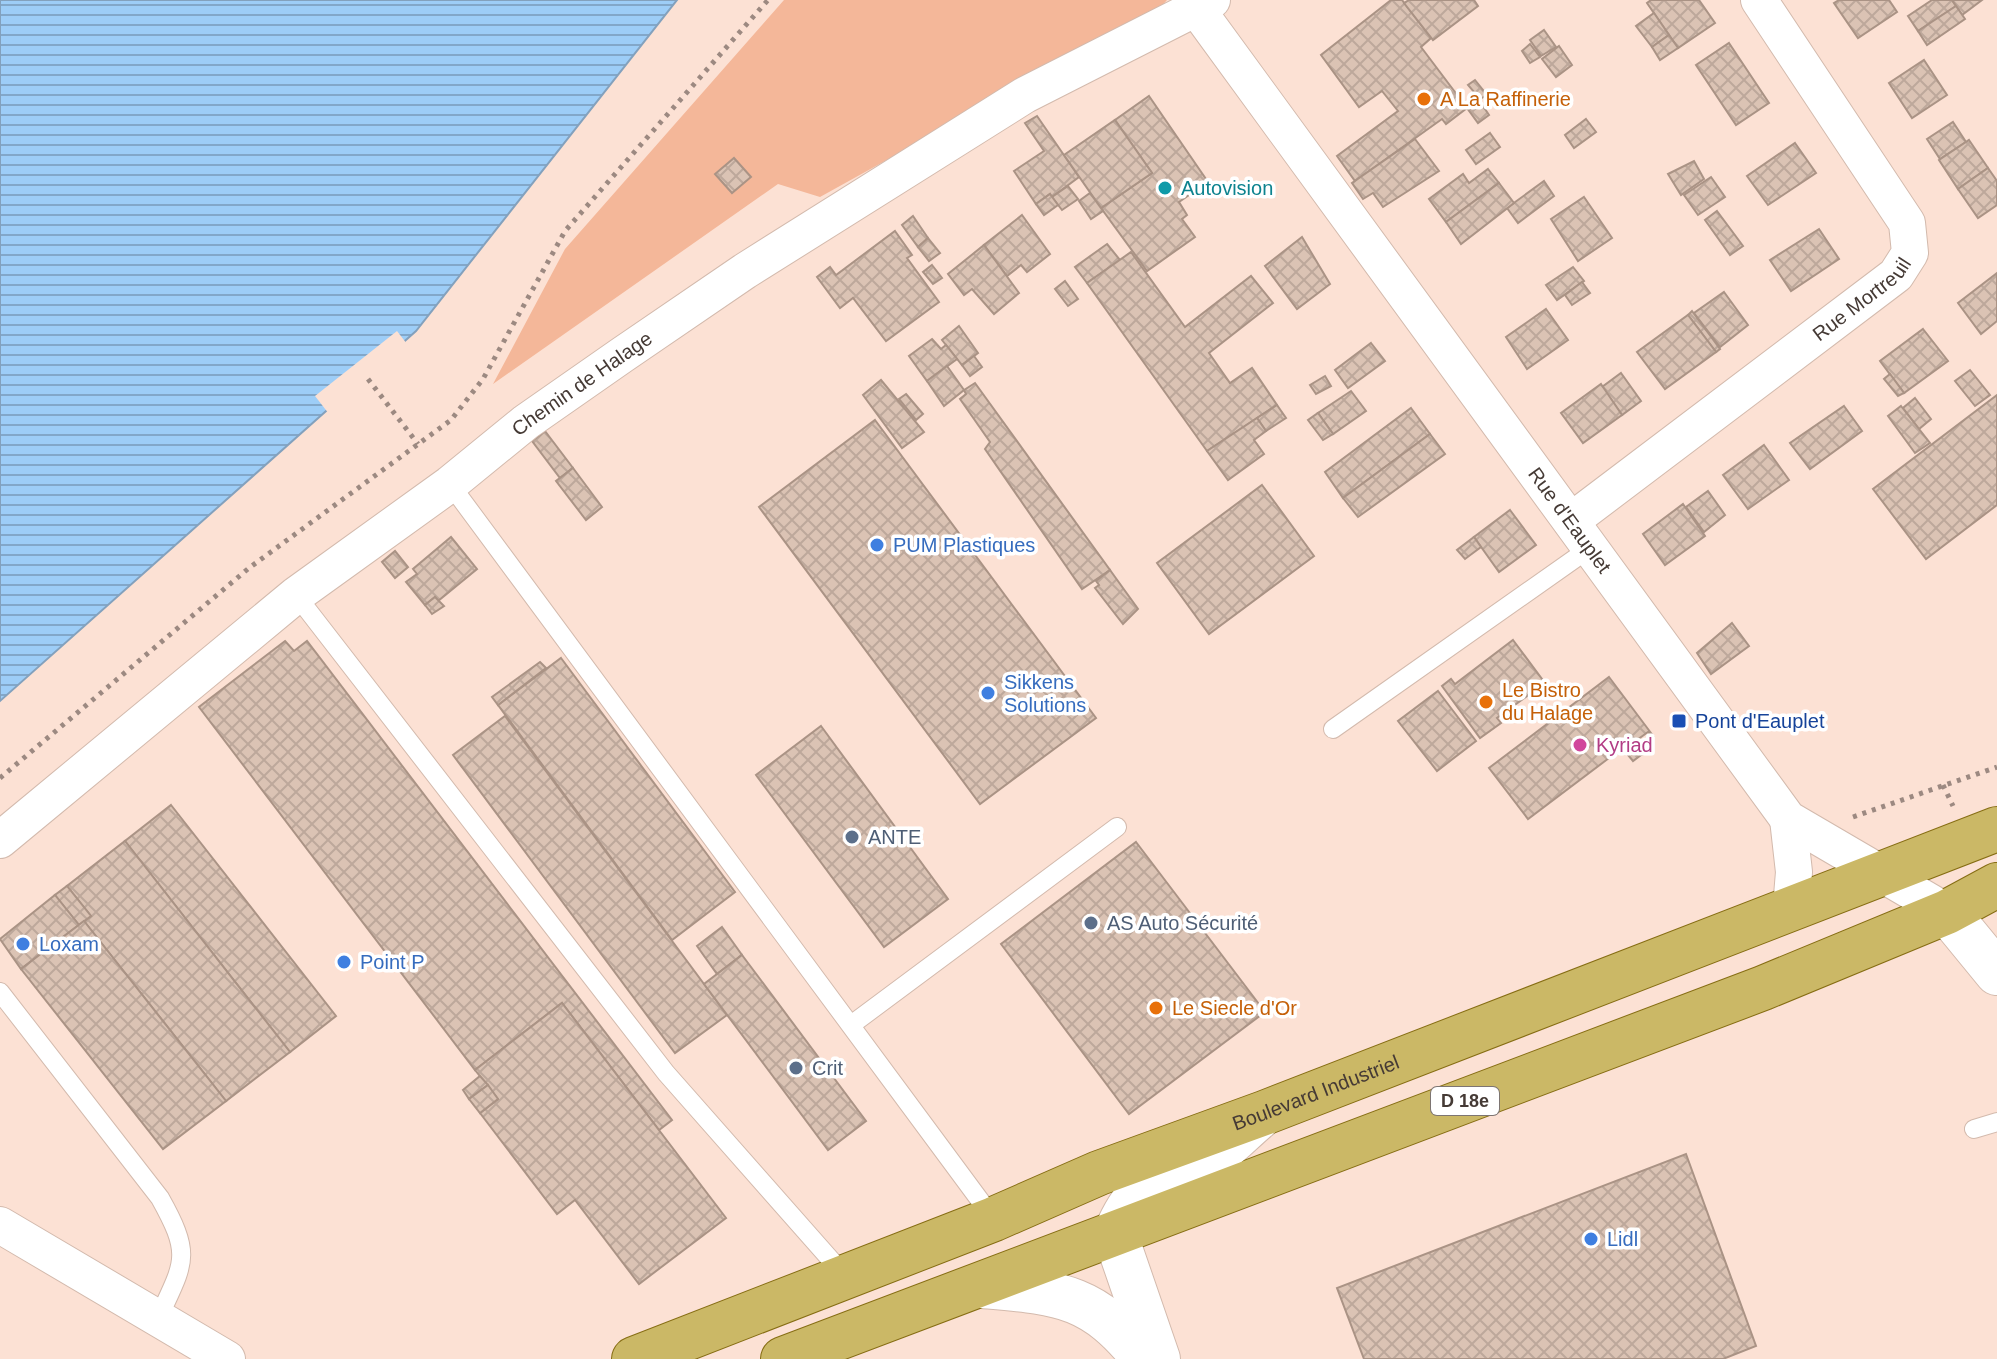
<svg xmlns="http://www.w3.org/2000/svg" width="1997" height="1359" font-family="Helvetica,sans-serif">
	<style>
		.green { fill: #f4b799 }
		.water { fill: url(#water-rules); stroke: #83a1bd; stroke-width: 2 }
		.pier { fill: #fce1d4 }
		.building { fill: url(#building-cross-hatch); stroke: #aa9385; stroke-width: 2 }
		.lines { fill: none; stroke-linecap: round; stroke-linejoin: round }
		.lane-casing { stroke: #d3baad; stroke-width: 20 }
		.street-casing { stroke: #d3baad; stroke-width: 38 }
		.secondary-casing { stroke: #d3baad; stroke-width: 46 }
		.primary-casing { stroke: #866d13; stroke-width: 46 }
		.path { stroke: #9c8981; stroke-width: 5; stroke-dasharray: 4 6; stroke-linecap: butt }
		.lane { stroke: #fff; stroke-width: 18 }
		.street { stroke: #fff; stroke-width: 36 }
		.secondary { stroke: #fff; stroke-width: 44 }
		.primary { stroke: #cbb866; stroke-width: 44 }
		.food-dot { fill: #e8710a; stroke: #fff; stroke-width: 3 }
		.culture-dot { fill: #0f9aa8; stroke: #fff; stroke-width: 3 }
		.shop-dot { fill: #3f7fe0; stroke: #fff; stroke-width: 3 }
		.transit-dot { fill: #1a4fb4; stroke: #fff; stroke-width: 3 }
		.hotel-dot { fill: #d1479c; stroke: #fff; stroke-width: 3 }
		.service-dot { fill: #5c6f8a; stroke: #fff; stroke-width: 3 }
		.labels { text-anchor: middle; stroke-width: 7; stroke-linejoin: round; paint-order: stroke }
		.shield { fill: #fff; stroke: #7d7572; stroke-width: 2 }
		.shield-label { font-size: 18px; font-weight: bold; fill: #453a35 }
		.food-label { font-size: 20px; fill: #c56008; stroke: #fff; text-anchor: start }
		.culture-label { font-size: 20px; fill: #0d838f; stroke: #fff; text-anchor: start }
		.street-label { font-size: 20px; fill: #453a35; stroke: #fff }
		.shop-label { font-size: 20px; fill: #366cbe; stroke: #fff; text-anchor: start }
		.transit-label { font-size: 20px; fill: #164399; stroke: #fff; text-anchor: start }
		.hotel-label { font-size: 20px; fill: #b23c85; stroke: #fff; text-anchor: start }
		.service-label { font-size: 20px; fill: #4e5e75; stroke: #fff; text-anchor: start }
	</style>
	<defs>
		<pattern id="water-rules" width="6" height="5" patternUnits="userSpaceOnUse" patternTransform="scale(2)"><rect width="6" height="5" fill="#9dcdf7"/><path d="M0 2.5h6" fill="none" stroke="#82a7c9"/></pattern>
		<pattern id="building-cross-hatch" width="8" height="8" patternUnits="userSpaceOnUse" patternTransform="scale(2)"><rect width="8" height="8" fill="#dbc3b4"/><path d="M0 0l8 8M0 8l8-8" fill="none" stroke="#bda89b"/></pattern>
	</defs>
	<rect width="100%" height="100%" fill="#fce1d4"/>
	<polygon class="green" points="784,0 1167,0 1159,9 820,197 778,184 493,384 565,249"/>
	<polygon class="water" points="0,0 677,0 416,331 0,701"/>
	<polygon class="pier" points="397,331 407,344 329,414 315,396"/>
	<g class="building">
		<polygon points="1391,0 1402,0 1431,38 1421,47 1467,108 1446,124 1442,119 1355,181 1337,156 1398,111 1382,91 1359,107 1321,55"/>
		<polygon points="1409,0 1474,0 1478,6 1433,40 1404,3"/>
		<polygon points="1651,0 1699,0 1715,23 1678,48 1647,3"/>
		<polygon points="1839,0 1889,0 1897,12 1858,38 1834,3"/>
		<polygon points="1932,0 1952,0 1956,6 1918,31 1908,16"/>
		<polygon points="1952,0 1982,0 1962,15"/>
		<polygon points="1956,6 1965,19 1927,45 1918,31"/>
		<polygon points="1654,13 1669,35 1652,47 1636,26"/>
		<polygon points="1544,30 1556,47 1541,56 1530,40"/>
		<polygon points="1669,35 1678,48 1660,60 1652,47"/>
		<polygon points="1729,43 1769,103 1736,125 1696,65"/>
		<polygon points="1530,44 1540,57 1530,63 1522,51"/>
		<polygon points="1559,46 1572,65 1556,77 1542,59"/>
		<polygon points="1924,60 1947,95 1912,118 1889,83"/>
		<polygon points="1475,80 1487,95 1480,99 1468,85"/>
		<polygon points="1149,96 1208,182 1179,202 1187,215 1182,219 1195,237 1147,271 1101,208 1152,173 1115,120"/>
		<polygon points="1479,100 1489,115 1478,123 1467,108"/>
		<polygon points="1037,116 1079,177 1052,197 1050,194 1036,204 1014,171 1044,151 1025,123"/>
		<polygon points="1586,119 1596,132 1574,148 1565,135"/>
		<polygon points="1115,120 1152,173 1101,208 1064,155"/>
		<polygon points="1953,122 1966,142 1940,159 1927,139"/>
		<polygon points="1490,133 1500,147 1476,164 1466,150"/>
		<polygon points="1415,139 1439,171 1383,207 1373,193 1363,199 1352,183"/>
		<polygon points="1969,140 1988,168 1958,189 1939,160"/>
		<polygon points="1795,143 1816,173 1768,205 1747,176"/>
		<polygon points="734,158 751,177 732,193 715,174"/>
		<polygon points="1694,161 1704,179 1681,195 1668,174"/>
		<polygon points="1988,168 1997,181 1997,205 1978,218 1958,189"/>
		<polygon points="1488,169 1499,183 1446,222 1429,199 1463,174 1469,183"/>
		<polygon points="1711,177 1725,197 1698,215 1684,195"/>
		<polygon points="1544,181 1554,196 1518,223 1507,208"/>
		<polygon points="1499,183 1514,203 1461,244 1446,222"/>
		<polygon points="1068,186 1078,199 1062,210 1052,197"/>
		<polygon points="1090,193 1103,211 1091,219 1079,201"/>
		<polygon points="1050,194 1058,205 1044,215 1036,204"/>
		<polygon points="1584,197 1612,238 1578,261 1551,219"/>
		<polygon points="1717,211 1743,246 1730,255 1705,220"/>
		<polygon points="1022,215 1050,254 1027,272 1021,265 1007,276 984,245"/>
		<polygon points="913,216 928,238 918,247 902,225"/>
		<polygon points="1819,229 1839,259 1791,291 1770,260"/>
		<polygon points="895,231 912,255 907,258 939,302 886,341 853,298 840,308 817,277 830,267 836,275"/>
		<polygon points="1302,237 1330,284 1297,309 1265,266"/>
		<polygon points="928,238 940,253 929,261 918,247"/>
		<polygon points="1107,244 1120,260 1087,283 1075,267"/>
		<polygon points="984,245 1019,293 994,314 972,289 964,295 948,274"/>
		<polygon points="1131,252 1185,327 1251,276 1273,303 1209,353 1230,383 1252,368 1277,405 1207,451 1087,283"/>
		<polygon points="932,265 942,278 933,284 923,272"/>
		<polygon points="1573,267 1584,281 1557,300 1546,285"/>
		<polygon points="1997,273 1997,321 1981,334 1958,303"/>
		<polygon points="1065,281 1078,299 1068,306 1055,289"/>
		<polygon points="1582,282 1590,293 1572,305 1565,295"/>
		<polygon points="1724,292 1748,325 1720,347 1694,313"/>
		<polygon points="1546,309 1568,340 1527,369 1506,337"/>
		<polygon points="1692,311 1720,349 1716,352 1688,315"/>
		<polygon points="1688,315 1716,352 1665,389 1637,352"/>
		<polygon points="959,326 978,353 962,365 942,340"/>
		<polygon points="1923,329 1948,361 1904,393 1880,361"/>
		<polygon points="932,339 941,349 946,345 957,359 927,381 909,356"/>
		<polygon points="1371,343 1385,361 1348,388 1335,370"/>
		<polygon points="974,356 982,367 970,376 962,365"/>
		<polygon points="947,366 964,390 944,406 927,381"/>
		<polygon points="1970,370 1990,395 1975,406 1955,381"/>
		<polygon points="1621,373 1641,401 1622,415 1602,387"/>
		<polygon points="1890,374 1904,393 1898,396 1884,379"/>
		<polygon points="1325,376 1331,386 1316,394 1310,385"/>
		<polygon points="881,380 924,432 902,448 863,395"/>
		<polygon points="975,383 1110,570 1082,589 985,449 990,442 960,399 966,394 964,390"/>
		<polygon points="1601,384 1622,415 1583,443 1561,413"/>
		<polygon points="1351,391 1366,411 1333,434 1318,413"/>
		<polygon points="906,394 923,414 916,420 899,399"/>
		<polygon points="1997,395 1997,505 1926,559 1873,489"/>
		<polygon points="1915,398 1931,419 1919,429 1903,408"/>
		<polygon points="1277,405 1286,418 1266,431 1257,418"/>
		<polygon points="1844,406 1862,431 1810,469 1790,443"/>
		<polygon points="1901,406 1930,443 1915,453 1888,416"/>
		<polygon points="1411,408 1430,434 1343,498 1325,472"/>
		<polygon points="1318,413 1333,434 1323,440 1308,420"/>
		<polygon points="1257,418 1266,431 1254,440 1264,454 1228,480 1207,451"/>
		<polygon points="875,420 1096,718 980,804 759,507"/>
		<polygon points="545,431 573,468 560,478 532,441"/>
		<polygon points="1430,434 1445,454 1358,517 1343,498"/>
		<polygon points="1764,445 1789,480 1748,509 1723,475"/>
		<polygon points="573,468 602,507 586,520 556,481"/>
		<polygon points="1262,485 1314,556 1209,634 1157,563"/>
		<polygon points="1708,491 1725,515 1704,532 1686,507"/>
		<polygon points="1683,504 1705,536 1665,565 1643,534"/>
		<polygon points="1510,510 1536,545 1499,572 1474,537"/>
		<polygon points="451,537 477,569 438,601 435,597 425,605 406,582 417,574 413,569"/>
		<polygon points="1474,537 1481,547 1465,559 1457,550"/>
		<polygon points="395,551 408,567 395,578 382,562"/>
		<polygon points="1110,570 1138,609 1123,624 1095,588 1099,585 1096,581"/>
		<polygon points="435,597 444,606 432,614 425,605"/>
		<polygon points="1732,623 1749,646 1711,674 1697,653"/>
		<polygon points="1513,640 1545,683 1497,718 1501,723 1480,738 1442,686 1451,679 1455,684"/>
		<polygon points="285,641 294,651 307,641 672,1120 659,1130 562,1003 475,1070 199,707"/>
		<polygon points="561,658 735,892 672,940 498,705"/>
		<polygon points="540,662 546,668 498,705 492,697"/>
		<polygon points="1609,677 1654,737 1648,732 1637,740 1645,752 1633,761 1624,750 1609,758 1528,819 1489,768"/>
		<polygon points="1438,691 1476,741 1437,771 1398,721"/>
		<polygon points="505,716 727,1015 675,1053 453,755"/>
		<polygon points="821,726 948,899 884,947 756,775"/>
		<polygon points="171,805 336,1016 290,1052 125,841"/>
		<polygon points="125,841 290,1052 226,1101 84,921 91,916 67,886"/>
		<polygon points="1136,842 1265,1012 1129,1114 1001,944"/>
		<polygon points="67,886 91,916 79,925 55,895"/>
		<polygon points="55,895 79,925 21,969 0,939"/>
		<polygon points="84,921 226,1101 163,1149 21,969"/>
		<polygon points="722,927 742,955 717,974 697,946"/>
		<polygon points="742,955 866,1121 828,1150 704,984"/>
		<polygon points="562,1003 726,1218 639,1284 575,1200 557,1214 480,1113 498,1099 475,1070"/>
		<polygon points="480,1076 488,1085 469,1099 463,1090"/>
		<polygon points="488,1085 498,1099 480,1113 469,1099"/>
		<polygon points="1686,1154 1756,1346 1723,1359 1364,1359 1337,1288"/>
	</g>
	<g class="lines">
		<g class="lane-casing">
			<g id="lane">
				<polyline points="450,484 993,1218"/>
				<polyline points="296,595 666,1073 846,1277"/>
				<polyline points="1333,729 1590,548"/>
				<path d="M0 992 160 1198C193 1257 184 1262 157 1321"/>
				<polyline points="851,1025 1117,827"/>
				<polyline points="1974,1129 1997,1122"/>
			</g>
		</g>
		<g class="street-casing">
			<g id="street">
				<path id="s1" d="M1196 8 1788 819 1947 912"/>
				<path id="s2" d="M1571 521 1896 275 1910 253 1907 223 1759 0"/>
				<polyline points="1788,819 1794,872 1791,908"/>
				<path id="s3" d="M0 840 296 595 450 484 526 422 622 355 745 271 1025 95 1212 0"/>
				<polyline points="0,1225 227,1359"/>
			</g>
		</g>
		<g class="secondary-casing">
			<g id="secondary">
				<polyline points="1947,912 1997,973"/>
				<path d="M982 1286C1060 1293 1093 1294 1144 1359"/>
				<path d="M1158 1359 1115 1234C1142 1172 1155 1192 1205 1162 1224 1151 1241 1132 1259 1117"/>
			</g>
		</g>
		<g class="primary-casing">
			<g id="primary">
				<path id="s4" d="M634 1359 994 1219 1099 1173 1264 1113 1997 829"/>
				<polyline points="783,1359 1763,988 1947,912 1997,885"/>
			</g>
		</g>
		<g class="path">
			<polyline points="368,379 418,444"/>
			<polyline points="0,778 249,568 451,420 483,379 565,231 768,0"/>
			<polyline points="1943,785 1953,806"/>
			<polyline points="1853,817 1997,767"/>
		</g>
		<use href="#lane" class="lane"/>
		<use href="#street" class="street"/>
		<use href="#secondary" class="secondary"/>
		<use href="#primary" class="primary"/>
	</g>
	<g class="food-dot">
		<circle cx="1424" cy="99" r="8"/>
		<circle cx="1486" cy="702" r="8"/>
		<circle cx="1156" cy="1008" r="8"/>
	</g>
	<circle class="culture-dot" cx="1165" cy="188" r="8"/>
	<g class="shop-dot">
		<circle cx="877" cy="545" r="8"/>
		<circle cx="988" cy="693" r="8"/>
		<circle cx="23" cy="944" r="8"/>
		<circle cx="344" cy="962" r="8"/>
		<circle cx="1591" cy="1239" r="8"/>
	</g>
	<rect class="transit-dot" x="1671" y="713" width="16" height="16" rx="4"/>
	<circle class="hotel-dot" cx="1580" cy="745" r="8"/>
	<g class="service-dot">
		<circle cx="852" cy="837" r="8"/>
		<circle cx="1091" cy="923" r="8"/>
		<circle cx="796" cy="1068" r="8"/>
	</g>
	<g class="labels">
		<rect class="shield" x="1431" y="1087" width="68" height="28" rx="6"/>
		<g class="shield-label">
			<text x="1465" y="1107">D 18e</text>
		</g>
		<g class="food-label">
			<text x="1440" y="106">A La Raffinerie</text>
			<text x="1502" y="697">Le Bistro<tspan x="1502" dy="23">du Halage</tspan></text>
			<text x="1172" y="1015">Le Siecle d'Or</text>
		</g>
		<g class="culture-label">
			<text x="1181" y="195">Autovision</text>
		</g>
		<g class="street-label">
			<text dy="7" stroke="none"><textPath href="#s2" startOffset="366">Rue Mortreuil</textPath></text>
			<text dy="7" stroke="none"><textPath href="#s3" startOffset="740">Chemin de Halage</textPath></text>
			<text dy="7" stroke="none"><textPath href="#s1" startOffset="634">Rue d'Eauplet</textPath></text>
			<text dy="7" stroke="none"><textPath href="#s4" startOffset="732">Boulevard Industriel</textPath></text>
		</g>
		<g class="shop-label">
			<text x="893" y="552">PUM Plastiques</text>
			<text x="1004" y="689">Sikkens<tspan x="1004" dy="23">Solutions</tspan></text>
			<text x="39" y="951">Loxam</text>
			<text x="360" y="969">Point P</text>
			<text x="1607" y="1246">Lidl</text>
		</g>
		<g class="transit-label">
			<text x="1695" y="728">Pont d'Eauplet</text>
		</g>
		<g class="hotel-label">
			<text x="1596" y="752">Kyriad</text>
		</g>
		<g class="service-label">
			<text x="868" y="844">ANTE</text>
			<text x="1107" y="930">AS Auto Sécurité</text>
			<text x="812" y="1075">Crit</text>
		</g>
	</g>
</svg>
